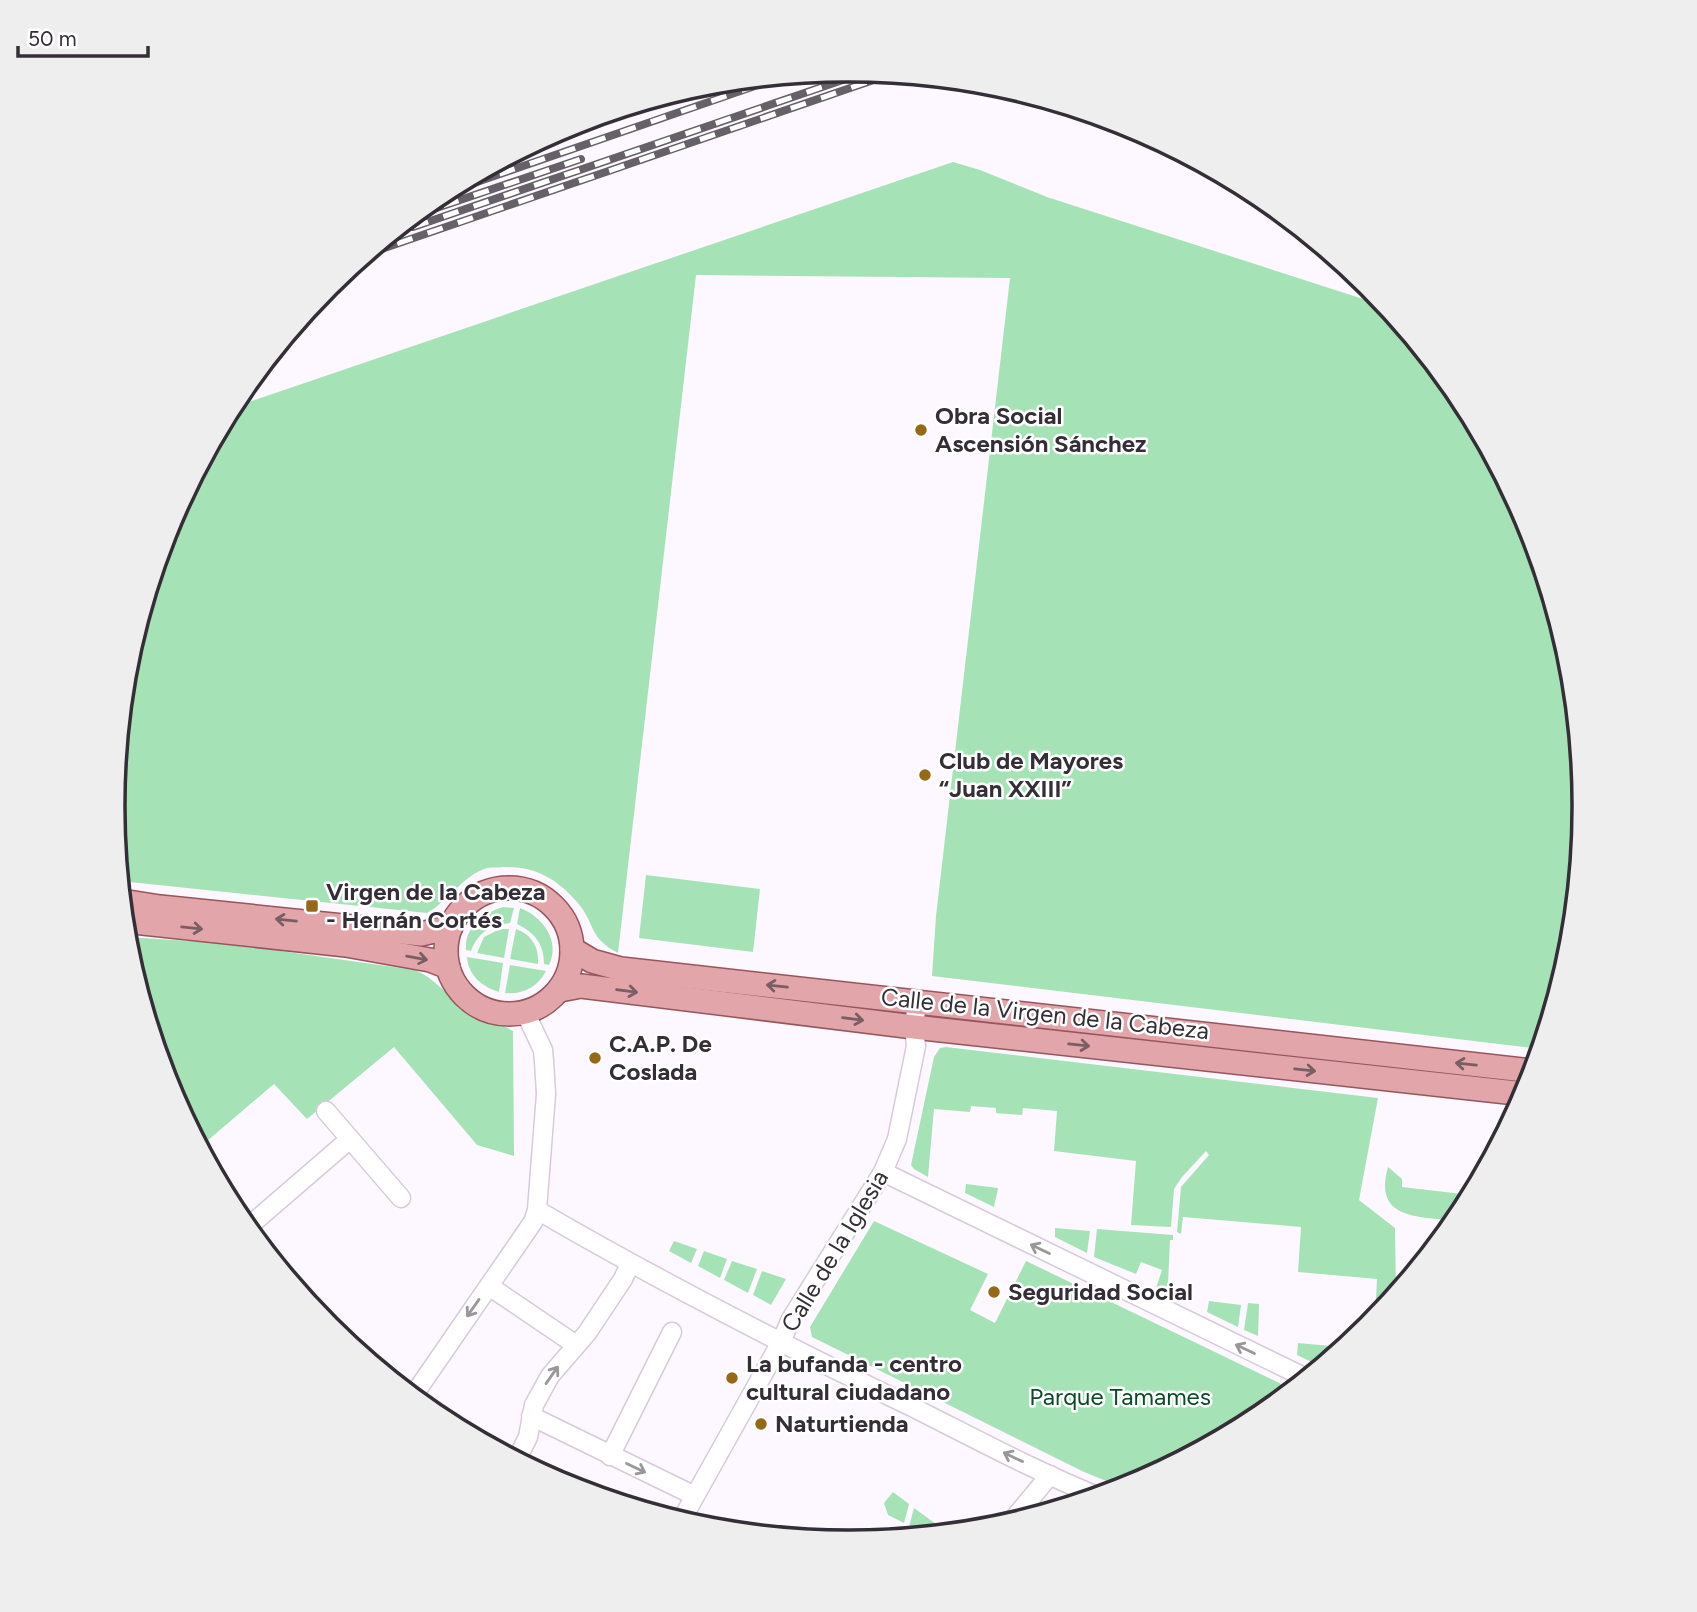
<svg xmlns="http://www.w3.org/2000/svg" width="1697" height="1612" font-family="Figtree,sans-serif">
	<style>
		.green { fill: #a5e3b7 }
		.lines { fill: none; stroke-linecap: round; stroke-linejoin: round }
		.minor-casing { stroke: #d7cadb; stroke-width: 21 }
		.major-casing { stroke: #97555d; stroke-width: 26 }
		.minor { stroke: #fff; stroke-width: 18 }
		.major { stroke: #e1a5aa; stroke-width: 23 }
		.rail-casing { stroke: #666168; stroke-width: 8 }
		.rail { stroke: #fff; stroke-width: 5; stroke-dasharray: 16; stroke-linecap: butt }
		.oneway { stroke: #795e64 }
		.oneway2 { stroke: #9a979a }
		.poi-dot { fill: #966916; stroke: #fff; stroke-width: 2.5 }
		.labels { text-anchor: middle; stroke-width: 5; stroke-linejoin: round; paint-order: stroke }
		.poi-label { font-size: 24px; font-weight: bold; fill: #342f36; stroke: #fff; text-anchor: start }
		.street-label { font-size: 24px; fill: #342f36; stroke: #fff }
		.park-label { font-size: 24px; fill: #084c27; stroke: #fff }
		.rim { fill: none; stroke: #342f36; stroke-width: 3.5 }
	</style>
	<rect width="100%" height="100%" fill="#fdf7ff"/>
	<g class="green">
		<path d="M953 162 980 170 1047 197 1385 306 1461 397 1529 525 1570 663 1584 806 1570 950 1540 1049 932 976 936 916 1010 278 696 275 618 953C588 937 596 925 578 903 557 879 536 866 503 867 498 868 492 867 487 868 462 876 449 901 427 913L120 881 113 806 127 662 169 524 231 408Z"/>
		<polygon points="646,875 760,889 753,952 639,938"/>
		<path d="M503 907 514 908 510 923C491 925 478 932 471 951L466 950C464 928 483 913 503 907Z"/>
		<path d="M520 908C542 916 561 941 549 965L544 964C544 944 535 933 517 924Z"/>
		<polygon points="500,929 509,929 504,958 477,953 484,937"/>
		<path d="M516 929C532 935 539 947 538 964L510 959Z"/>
		<path d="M125 937 224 943 415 970C435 978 446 996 464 1005 480 1014 497 1022 513 1031L514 1156 477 1145 394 1047 307 1119 274 1084 200 1147 168 1087 127 949Z"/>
		<path d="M467 957 503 963 499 992C482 987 468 975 467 957Z"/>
		<path d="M510 965 546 971C538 987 522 995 505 993Z"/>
		<polygon points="946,1047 1378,1098 1359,1200 1395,1228 1396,1293 1375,1319 1377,1279 1298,1272 1301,1227 1183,1217 1181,1234 1177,1232 1181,1187 1209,1155 1206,1151 1182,1177 1174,1189 1171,1227 1131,1225 1136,1161 1054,1151 1057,1111 1023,1108 1022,1115 996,1113 996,1108 971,1106 970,1112 934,1109 928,1177 914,1169 911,1165 934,1057 940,1048"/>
		<path d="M1388 1167 1402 1179V1187L1471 1195 1455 1221C1418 1216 1373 1220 1388 1167Z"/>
		<polygon points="966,1184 998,1188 994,1207 965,1193"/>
		<polygon points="874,1221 988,1274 970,1310 995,1323 1026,1261 1292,1389 1257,1418 1124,1488 1084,1472 812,1337 810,1327"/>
		<polygon points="1055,1228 1090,1231 1087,1253 1055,1237"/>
		<polygon points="1097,1229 1173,1235 1173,1240 1170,1240 1168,1284 1165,1289 1156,1288 1162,1270 1141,1262 1136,1274 1094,1257"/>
		<polygon points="674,1241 697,1249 691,1263 669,1251"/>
		<polygon points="704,1251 727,1259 720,1278 698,1266"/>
		<polygon points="732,1261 757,1269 748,1293 724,1280"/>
		<polygon points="762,1271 786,1279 771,1305 753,1295"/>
		<polygon points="1209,1301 1241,1305 1238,1327 1207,1312"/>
		<polygon points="1248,1303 1259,1304 1258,1336 1244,1330"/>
		<polygon points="1298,1343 1331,1346 1330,1358 1320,1366 1297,1355"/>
		<polygon points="893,1492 909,1504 904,1523 888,1515 884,1503"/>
		<polygon points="914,1508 947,1532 923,1535 909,1527"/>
	</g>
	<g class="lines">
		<g class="minor-casing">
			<g id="minor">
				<polyline points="326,1111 401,1198"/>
				<polyline points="883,1172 1306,1378"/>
				<path d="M537 1210C659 1281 784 1345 910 1406 972 1437 1033 1470 1097 1496"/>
				<polyline points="247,1228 350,1139"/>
				<polyline points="489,1286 576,1345"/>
				<polyline points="413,1396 533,1222 537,1210 546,1094 544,1061 543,1050 525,1012"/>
				<polyline points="531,1416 693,1495"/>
				<polyline points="610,1456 672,1332"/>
				<polyline points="517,1459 528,1437 534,1405 550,1376 587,1333 623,1279 630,1264"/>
				<polyline points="681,1521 781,1342 791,1319 883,1172 897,1139 916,1046 914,1027 917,1002"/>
				<polyline points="1011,1522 1050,1475"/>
			</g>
		</g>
		<g class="major-casing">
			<g id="major">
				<circle cx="509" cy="951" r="63"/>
				<polyline points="122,901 160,907 421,934 451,927"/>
				<polyline points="124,921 346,945 430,960 448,967"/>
				<polyline points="572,949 592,961 621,969 1533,1071"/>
				<polyline points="560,990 581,986 914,1027 1525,1094"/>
			</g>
		</g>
		<use href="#minor" class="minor"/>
		<use href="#major" class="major"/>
		<g class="rail-casing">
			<g id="rail">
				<polyline points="439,195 781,77"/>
				<polyline points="413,216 581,159"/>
				<polyline points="413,227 866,72"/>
				<polyline points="367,254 891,74"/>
			</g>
		</g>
		<use href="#rail" class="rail"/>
	</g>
	<defs><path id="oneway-shaft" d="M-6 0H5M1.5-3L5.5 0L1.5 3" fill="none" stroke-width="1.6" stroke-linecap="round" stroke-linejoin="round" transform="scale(1.75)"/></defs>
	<g class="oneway">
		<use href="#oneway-shaft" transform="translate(286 920) rotate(-174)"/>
		<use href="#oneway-shaft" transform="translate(192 928) rotate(6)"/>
		<use href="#oneway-shaft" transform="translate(417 958) rotate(10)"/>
		<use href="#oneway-shaft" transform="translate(777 986) rotate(-174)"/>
		<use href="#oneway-shaft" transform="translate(627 991) rotate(7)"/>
		<use href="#oneway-shaft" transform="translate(853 1019) rotate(7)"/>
		<use href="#oneway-shaft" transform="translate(1079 1045) rotate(6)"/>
		<use href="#oneway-shaft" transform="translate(1466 1064) rotate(-174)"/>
		<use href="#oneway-shaft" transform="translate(1305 1070) rotate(6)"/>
	</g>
	<g class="oneway2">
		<use href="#oneway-shaft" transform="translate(1040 1249) rotate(-154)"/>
		<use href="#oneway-shaft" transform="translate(473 1308) rotate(125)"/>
		<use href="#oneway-shaft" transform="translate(1245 1349) rotate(-155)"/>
		<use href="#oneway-shaft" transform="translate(552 1375) rotate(-55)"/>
		<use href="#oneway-shaft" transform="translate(1013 1457) rotate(-154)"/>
		<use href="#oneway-shaft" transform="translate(636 1468) rotate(26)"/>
	</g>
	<g class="poi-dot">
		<circle cx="921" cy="430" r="7"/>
		<circle cx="925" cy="775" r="7"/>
		<rect x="305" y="899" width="14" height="14" rx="3.5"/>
		<circle cx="595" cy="1058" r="7"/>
		<circle cx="994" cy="1292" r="7"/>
		<circle cx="732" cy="1378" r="7"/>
		<circle cx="761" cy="1424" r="7"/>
	</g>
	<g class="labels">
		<g class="poi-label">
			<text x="935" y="424">Obra Social<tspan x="935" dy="28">Ascensión Sánchez</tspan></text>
			<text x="939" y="769">Club de Mayores<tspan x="939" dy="28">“Juan XXIII”</tspan></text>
			<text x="326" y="900">Virgen de la Cabeza<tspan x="326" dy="28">- Hernán Cortés</tspan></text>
			<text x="609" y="1052">C.A.P. De<tspan x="609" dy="28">Coslada</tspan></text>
			<text x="1008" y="1300">Seguridad Social</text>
			<text x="746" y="1372">La bufanda - centro<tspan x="746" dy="28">cultural ciudadano</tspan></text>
			<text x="775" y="1432">Naturtienda</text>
		</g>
		<g class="street-label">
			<text transform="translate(1045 1014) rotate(6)" y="8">Calle de la Virgen de la Cabeza</text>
			<text transform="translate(835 1251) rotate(-59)" y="8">Calle de la Iglesia</text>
		</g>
		<g class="park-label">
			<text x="1120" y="1405">Parque Tamames</text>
		</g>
	</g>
	<path d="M0 0H1697V1612H0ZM848 82H849A723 723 0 0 1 1572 805V807A723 723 0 0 1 849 1530H848A723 723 0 0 1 125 807V805A723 723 0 0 1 848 82Z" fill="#efeeef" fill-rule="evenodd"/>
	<path class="rim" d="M848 82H849A723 723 0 0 1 1572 805V807A723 723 0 0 1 849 1530H848A723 723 0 0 1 125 807V805A723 723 0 0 1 848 82Z"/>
	<path d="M18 46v10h130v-10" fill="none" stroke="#342f36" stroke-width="3.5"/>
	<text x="28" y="46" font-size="21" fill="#342f36" stroke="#ffffff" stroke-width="5" paint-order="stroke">50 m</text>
</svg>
